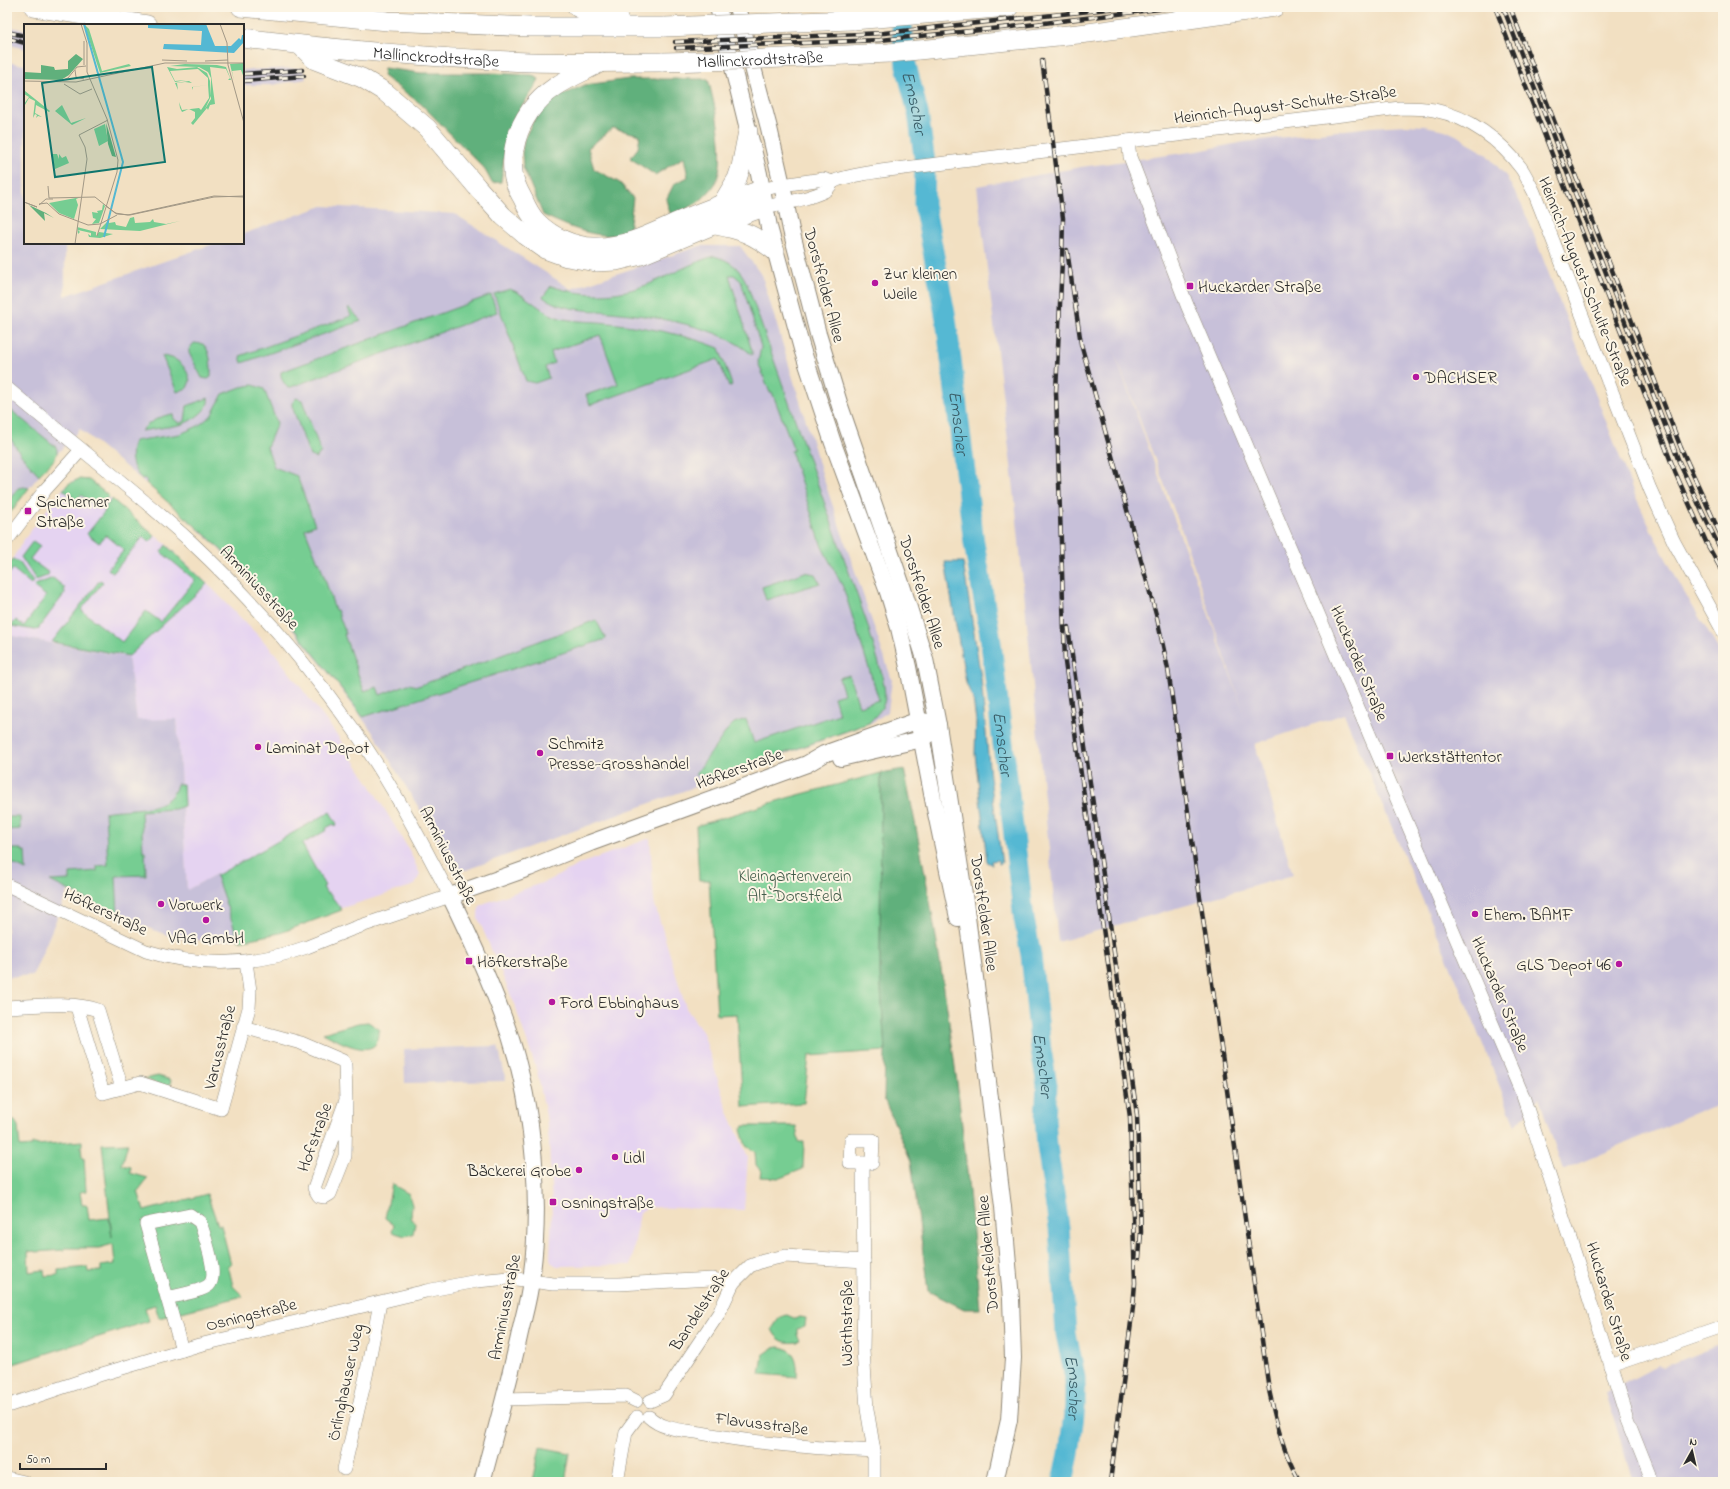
<svg xmlns="http://www.w3.org/2000/svg" width="1730" height="1489" font-family="'Indie Flower',sans-serif">
	<style>
		.built { fill: #e5d3f1 }
		.industrial { fill: #c7c0d9; fill-rule: evenodd }
		.green { fill: #76cd92; stroke: #507c5e; fill-rule: evenodd }
		.forest { fill: #60b07c; stroke: #466e54 }
		.water { fill: #54b8d3; stroke: #40727f }
		.lines { fill: none; stroke-linecap: round; stroke-linejoin: round }
		.river { stroke: #54b8d3; stroke-width: 21 }
		.minor-casing { stroke: #8e8676; stroke-width: 14 }
		.major-casing { stroke: #8e8676; stroke-width: 18 }
		.highway-casing { stroke: #8e8676; stroke-width: 20 }
		.minor { stroke: #fff; stroke-width: 13 }
		.major { stroke: #fff; stroke-width: 16 }
		.highway { stroke: #fff; stroke-width: 19 }
		.rail-casing { stroke: #2b2b2b; stroke-width: 4.5 }
		.rail { stroke: #fcf5e5; stroke-width: 3; stroke-dasharray: 9; stroke-linecap: butt }
		.highway-bridge-casing { stroke: #8e8676; stroke-width: 20; stroke-linecap: butt }
		.highway-bridge { stroke: #fff; stroke-width: 19 }
		.poi-dot { fill: #b5179e; stroke: #fcf5e5; stroke-width: 1.5 }
		.labels { text-anchor: middle; stroke-width: 4; stroke-linejoin: round; paint-order: stroke }
		.street-label { font-size: 17px; fill: #2b2b2b; stroke: #fcf5e5 }
		.poi-label { font-size: 17px; fill: #2b2b2b; stroke: #fcf5e5; text-anchor: start }
		.park-label { font-size: 17px; fill: #425c4a; stroke: #fcf5e5 }
		.water-label { font-size: 18px; font-style: italic; fill: #395c66; stroke: #fcf5e5 }
		.inset-river { fill: none; stroke: #54b8d3; stroke-width: 2 }
		.inset-road { fill: none; stroke: #a29886; stroke-width: 1 }
		.view { fill: #0f766e; fill-opacity: 0.15; stroke: #0f766e; stroke-width: 2 }
		.inset-edge { fill: none; stroke: #2b2b2b; stroke-width: 2 }
	</style>
	<rect width="100%" height="100%" fill="#fcf5e5"/>
	<filter id="ink" filterUnits="userSpaceOnUse"><feTurbulence type="fractalNoise" baseFrequency=".025" numOctaves="2"/><feDisplacementMap in="SourceGraphic" scale="8" xChannelSelector="R" yChannelSelector="G"/><feConvolveMatrix kernelMatrix="1 2 1 2 8 2 1 2 1" color-interpolation-filters="sRGB"/></filter>
	<filter id="wash" filterUnits="userSpaceOnUse"><feTurbulence type="fractalNoise" baseFrequency=".012" numOctaves="4" result="noise"/><feDisplacementMap in="SourceGraphic" scale="16" xChannelSelector="R" yChannelSelector="G"/><feGaussianBlur stdDeviation="0.9" result="paint"/><feColorMatrix in="noise" values="0 0 0 0 0 0 0 0 0 0 0 0 0 0 0 0 0 1.4 0 .05"/><feComposite in="paint" operator="in"/></filter>
	<g filter="url(#wash)">
		<rect width="100%" height="100%" fill="#f2e0c2"/>
		<g class="built">
			<polygon points="86,479 167,545 206,582 274,652 337,735 369,783 409,850 420,874 415,885 260,934 240,939 218,873 187,890 177,719 137,721 128,657 7,635 7,568 23,541 65,486 74,480"/>
			<polygon points="650,838 654,902 686,1008 703,1033 728,1112 748,1157 744,1210 649,1207 640,1212 631,1265 557,1266 552,1263 550,1258 552,1207 549,1142 546,1116 537,1071 514,1003 478,918 478,912 480,906 485,903 550,880 580,864"/>
		</g>
		<g class="industrial">
			<polygon points="7,26 25,30 25,49 7,44"/>
			<polygon points="7,62 25,65 25,243 65,243 65,296 216,243 243,243 243,234 323,206 455,214 571,289 700,246 740,246 762,276 823,477 892,680 888,712 871,723 466,870 455,869 449,865 425,818 374,734 333,679 284,619 243,573 214,544 168,502 80,429 56,455 7,515"/>
			<polygon points="302,68 306,79 271,85 243,85 243,70"/>
			<path d="M1406 125 1425 126 1445 130 1460 137 1487 155 1506 176 1521 204 1528 220 1633 491 1653 534 1681 587 1723 657V1102L1563 1170 1539 1098 1518 1123 1515 1125 1467 1005 1344 714 1255 744 1293 875 1058 942 1014 490 977 186 1081 167 1198 151 1244 142 1371 127ZM1112 346 1180 526 1243 710Z"/>
			<polygon points="7,635 128,657 137,720 177,719 187,890 218,873 240,939 214,942 188,939 167,935 117,916 68,891 33,975 7,977"/>
			<polygon points="498,1046 506,1081 405,1083 404,1049"/>
			<polygon points="1723,1343 1723,1482 1633,1482 1606,1393 1657,1366 1662,1368"/>
		</g>
		<g class="green">
			<path d="M714 256C731 261 740 268 747 284L868 626C872 643 889 688 884 703 882 710 874 717 869 723L712 779 710 775H695L728 729 734 723 746 719 754 743 839 714 834 697 844 694 839 678 849 675 859 706 879 700 843 587 822 547 791 451 794 450 772 392 770 393 758 362 761 347 741 281 734 275H729L752 351V355C722 326 652 316 611 312 588 310 563 311 543 297L551 286C584 297 616 297 649 284 671 275 691 263 714 256Z"/>
			<path d="M510 289C529 296 542 314 563 319 578 322 593 321 609 323 646 327 684 334 719 348L732 385 729 387 718 359 590 405 586 395 618 384 600 335 551 352 554 363 545 367 549 378 535 383 526 381 494 294Z"/>
			<path d="M491 295 497 312 291 387 288 388C284 384 280 377 281 372Z"/>
			<polygon points="348,308 350,308 361,321 242,363 240,356 351,316"/>
			<path d="M194 343 203 344C211 351 211 366 211 377L208 379 202 378 189 353V349Z"/>
			<path d="M162 356C177 357 187 366 190 381L187 388 177 392Z"/>
			<path d="M253 385 264 389 277 423 267 447 274 467 297 476 315 525 305 529 318 562 319 561 335 610H337L346 634H344L364 691 377 687 380 695 408 684 418 686 596 620 606 639 363 717C323 664 282 612 236 565 208 535 176 510 146 483L147 481 144 478 142 479C131 469 129 455 134 441L180 434 198 426 211 416 223 394 241 387Z"/>
			<path d="M208 398C211 410 190 422 180 425L141 431C148 423 161 415 173 414L174 419 179 423 185 421 187 406Z"/>
			<polygon points="296,398 302,400 321,452 316,458 310,456 292,406 292,403"/>
			<path d="M7 407 56 447C61 458 46 467 39 475L21 455 7 433Z"/>
			<polygon points="79,479 89,480 109,496 104,502 98,502 93,504 81,495 74,503 71,500 73,497 63,490 68,484"/>
			<polygon points="23,487 29,488 7,517 7,503 18,488"/>
			<polygon points="112,499 155,536 150,542 143,537 113,573 108,569 124,550 106,535 99,543 87,534 105,511 106,506"/>
			<polygon points="33,541 40,546 30,559 49,573 47,576 36,580 21,557"/>
			<polygon points="166,545 207,584 129,656 52,642 100,580 103,582 81,610 122,642 146,611 161,622 195,580 161,552"/>
			<polygon points="13,559 20,563 33,582 31,584 13,569 7,576 7,569"/>
			<polygon points="805,572 815,574 820,583 766,600 762,587"/>
			<polygon points="53,578 64,587 65,593 38,629 35,630 11,626 16,620 24,626 46,596 34,587 37,584"/>
			<polygon points="881,773 880,973 885,1051 809,1056 804,1103 743,1107 737,1014 717,1015 709,880 699,880 696,826 787,798"/>
			<path d="M177 784H183L184 806 175 809 141 811 143 851H145L146 875 116 876 118 915 50 881 70 880V873L97 871V866L108 865 105 812C127 807 171 814 177 784Z"/>
			<polygon points="330,812 337,824 335,826 334,824 326,828 327,830 302,844 325,886 323,887 327,894 329,893 342,910 280,933 239,941 216,876"/>
			<polygon points="7,817 20,817 20,829 7,830"/>
			<polygon points="7,849 22,849 22,851 25,851 26,870 7,861"/>
			<path d="M368 1022 379 1029C381 1065 340 1042 323 1033L358 1023Z"/>
			<polygon points="158,1076 171,1080 169,1088 144,1079"/>
			<path d="M7 1120 15 1121 18 1126 20 1147 32 1146V1144H36L37 1145 82 1141V1145L81 1146 82 1157H84L86 1191 80 1192 82 1205H87L89 1220 109 1218 112 1237 102 1144 128 1143 122 1165 131 1167 130 1173 148 1178 138 1191 144 1211 207 1194 218 1225H221L231 1264 228 1265 233 1286 243 1296 159 1318 155 1305 145 1308 149 1321 7 1366ZM113 1244 115 1264 101 1266V1271L88 1272 87 1267 58 1270V1275L45 1276 44 1270 29 1272 28 1252 35 1251V1252L64 1250V1248H99Z"/>
			<polygon points="744,1126 796,1126 799,1142 804,1142 803,1169 780,1178 760,1177 761,1171 756,1165 755,1152 746,1146 741,1130"/>
			<polygon points="392,1184 409,1194 412,1205 411,1217 415,1224 413,1234 405,1236 392,1232 394,1225 385,1218"/>
			<path d="M787 1315 796 1319 800 1317 806 1318 805 1326 797 1329V1335L800 1340 798 1342C785 1344 777 1341 772 1329 777 1322 778 1316 787 1315Z"/>
			<path d="M779 1347C796 1348 798 1363 797 1377L760 1374 763 1355 773 1348Z"/>
			<polygon points="540,1447 570,1453 565,1482 533,1482"/>
		</g>
		<g class="forest">
			<path d="M384 68 421 73H490L532 75 539 79C533 94 520 106 513 121 504 141 504 161 501 182L492 183 484 168 421 104 383 76Z"/>
			<path d="M629 79H708C715 106 728 158 715 184 712 189 707 194 703 198 695 206 681 211 671 216L666 200 674 184 688 177 684 157 655 175 630 158 638 148 640 135 613 128 588 148 594 169 620 183 633 198 629 232C600 242 569 227 543 215L523 167 522 153 524 139 541 106 550 100 585 85Z"/>
			<path d="M904 769C918 835 931 902 941 969 959 1081 970 1195 980 1309H964L928 1291 911 1161 884 1099 885 1051 880 973 881 773Z"/>
		</g>
		<polygon class="water" points="945,562 963,562 981,678 990,777 1002,863 999,864 999,860 991,861 992,865 987,862 975,754 976,721 973,699 966,683"/>
		<g class="lines">
			<path class="river" id="s1" d="M900 7 906 65 918 113 925 163 924 204 946 319 974 543 990 635 1024 919 1031 955 1041 1050 1047 1085 1045 1118 1047 1146 1059 1227 1066 1334 1075 1377V1407L1069 1454 1063 1482"/>
		</g>
	</g>
	<g filter="url(#ink)">
		<g class="lines">
			<g class="minor-casing">
				<g id="minor">
					<polyline points="1128,141 1130,157 1187,305 1523,1096 1578,1263 1627,1419 1652,1482"/>
					<polyline points="761,190 782,185 823,179 833,182"/>
					<path d="M764 207C784 203 806 200 825 191 829 189 830 185 833 182 842 176 876 172 888 170L1400 108C1411 108 1423 108 1434 110 1469 117 1500 140 1521 168 1526 175 1530 185 1534 192L1650 489 1674 542 1723 631"/>
					<path d="M7 388C68 440 132 488 191 542 251 598 306 662 354 730 391 782 420 839 450 896 417 907 385 918 352 929 337 935 322 941 307 947 253 966 201 968 146 951L7 885"/>
					<polyline points="7,540 45,490 81,450"/>
					<path d="M7 1007C35 1006 72 1001 98 1010L122 1088"/>
					<polyline points="77,1007 103,1093 140,1083 221,1109 249,1008 250,991 246,962"/>
					<polyline points="243,1027 301,1043 343,1061 345,1065 346,1100 345,1156 330,1194 325,1197 319,1196 314,1188 346,1100"/>
					<polygon points="851,1140 873,1140 872,1163 850,1163"/>
					<polyline points="863,1163 864,1297 863,1350 867,1409 874,1451 874,1482"/>
					<path d="M167 1298C177 1295 201 1292 209 1285 219 1276 204 1234 200 1222L190 1215 146 1224 182 1350"/>
					<polyline points="1610,1366 1723,1327"/>
					<polyline points="504,1399 626,1396 636,1401"/>
					<polyline points="650,1401 664,1395 719,1313 733,1283 750,1266 763,1261 785,1256 864,1261"/>
					<polyline points="7,1406 99,1375 199,1345 426,1291 477,1281 509,1278 553,1284 619,1284 712,1279 733,1283"/>
					<path d="M649 1417C663 1430 684 1430 701 1433 758 1444 816 1448 874 1451"/>
					<polyline points="344,1469 366,1376 380,1303"/>
					<polyline points="7,1478 24,1482"/>
					<polyline points="617,1482 626,1432 637,1417"/>
				</g>
			</g>
			<g class="major-casing">
				<g id="major">
					<polyline points="718,7 759,174 769,227 802,349 833,443 888,592 899,628 908,667 934,804 958,918"/>
					<polyline points="737,7 769,128 782,185 791,230 818,334 840,406 902,586 925,659 938,725 963,887 981,1023 1003,1207 1011,1299 1013,1358 1009,1420 995,1482"/>
					<polyline points="841,758 922,739 930,733"/>
					<path d="M482 1482C495 1434 508 1386 519 1337 523 1318 529 1299 531 1280 542 1204 534 1110 510 1036 494 988 472 941 450 896L529 868 590 843 807 764 824 754 919 720 938 725"/>
				</g>
			</g>
			<g class="highway-casing">
				<g id="highway">
					<polyline points="34,7 147,25"/>
					<polyline points="241,7 388,21 530,27 665,27"/>
					<polyline points="577,7 593,14 618,18"/>
					<polyline points="853,20 1009,7"/>
					<path id="s2" d="M243 38C338 50 434 58 530 62 574 63 619 62 663 62"/>
					<polyline points="300,45 315,60 362,78 385,92 427,128 477,187 503,216 525,235 545,249 567,257 596,262 616,261 641,255 713,225 764,207"/>
					<polyline points="889,53 1088,33 1275,7"/>
					<path d="M602 62C574 77 550 84 530 111 518 128 511 150 513 171 513 181 518 190 523 199 526 206 531 216 537 222 552 237 575 248 597 247 628 247 654 232 682 220 708 209 735 199 761 190"/>
					<polyline points="722,204 737,179 741,167 748,131"/>
					<path d="M715 225C742 230 753 234 775 251"/>
				</g>
			</g>
			<use href="#minor" class="minor"/>
			<use href="#major" class="major"/>
			<use href="#highway" class="highway"/>
			<g class="rail-casing">
				<g id="rail">
					<polyline points="1495,7 1675,472 1707,544 1723,573"/>
					<polyline points="1503,7 1680,464 1705,518 1723,554"/>
					<polyline points="1510,7 1681,448 1723,540"/>
					<polyline points="7,32 25,36"/>
					<polyline points="7,38 25,43"/>
					<polyline points="675,42 884,33 1127,7"/>
					<polyline points="676,48 880,40 1011,27 1176,7"/>
					<polyline points="1042,60 1063,218 1062,260 1056,392 1065,662 1130,1117 1135,1283 1133,1307 1110,1482"/>
					<polyline points="243,74 302,70"/>
					<polyline points="243,81 304,76"/>
					<path d="M1067 250 1081 344 1157 618 1168 669 1269 1390C1276 1422 1283 1453 1300 1482"/>
					<polyline points="1068,627 1137,1115 1141,1232 1139,1258"/>
				</g>
			</g>
			<use href="#rail" class="rail"/>
			<g class="highway-bridge-casing">
				<g id="highway-bridge">
					<polyline points="665,27 853,20"/>
					<path id="s3" d="M663 62 743 60 889 53"/>
				</g>
			</g>
			<use href="#highway-bridge" class="highway-bridge"/>
		</g>
	</g>
	<g class="poi-dot">
		<circle cx="875" cy="283" r="4"/>
		<rect x="1186" y="282" width="8" height="8" rx="2"/>
		<circle cx="1416" cy="377" r="4"/>
		<rect x="24" y="507" width="8" height="8" rx="2"/>
		<circle cx="258" cy="747" r="4"/>
		<circle cx="540" cy="753" r="4"/>
		<rect x="1386" y="752" width="8" height="8" rx="2"/>
		<circle cx="161" cy="904" r="4"/>
		<circle cx="1475" cy="914" r="4"/>
		<circle cx="206" cy="920" r="4"/>
		<rect x="465" y="957" width="8" height="8" rx="2"/>
		<circle cx="1619" cy="964" r="4"/>
		<circle cx="552" cy="1002" r="4"/>
		<circle cx="615" cy="1157" r="4"/>
		<circle cx="579" cy="1170" r="4"/>
		<rect x="549" y="1198" width="8" height="8" rx="2"/>
	</g>
	<g class="labels">
		<g class="street-label">
			<text dy="6" stroke="none"><textPath href="#s2" startOffset="194">Mallinckrodtstraße</textPath></text>
			<text dy="6" stroke="none"><textPath href="#s3" startOffset="97">Mallinckrodtstraße</textPath></text>
			<text transform="translate(1285 104) rotate(-7)" y="6">Heinrich-August-Schulte-Straße</text>
			<text transform="translate(1586 281) rotate(68)" y="6">Heinrich-August-Schulte-Straße</text>
			<text transform="translate(825 285) rotate(75)" y="6">Dorstfelder Allee</text>
			<text transform="translate(260 587) rotate(47)" y="6">Arminiusstraße</text>
			<text transform="translate(923 592) rotate(72)" y="6">Dorstfelder Allee</text>
			<text transform="translate(1360 663) rotate(67)" y="6">Huckarder Straße</text>
			<text transform="translate(739 768) rotate(-20)" y="6">Höfkerstraße</text>
			<text transform="translate(449 855) rotate(63)" y="6">Arminiusstraße</text>
			<text transform="translate(106 911) rotate(25)" y="6">Höfkerstraße</text>
			<text transform="translate(985 913) rotate(82)" y="6">Dorstfelder Allee</text>
			<text transform="translate(1501 994) rotate(67)" y="6">Huckarder Straße</text>
			<text transform="translate(219 1047) rotate(-76)" y="6">Varusstraße</text>
			<text transform="translate(314 1137) rotate(-70)" y="6">Hofstraße</text>
			<text transform="translate(987 1254) rotate(-95)" y="6">Dorstfelder Allee</text>
			<text transform="translate(1610 1301) rotate(73)" y="6">Huckarder Straße</text>
			<text transform="translate(504 1307) rotate(-79)" y="6">Arminiusstraße</text>
			<text transform="translate(699 1309) rotate(-57)" y="6">Bandelstraße</text>
			<text transform="translate(251 1314) rotate(-14)" y="6">Osningstraße</text>
			<text transform="translate(846 1323) rotate(-90)" y="6">Wörthstraße</text>
			<text transform="translate(345 1382) rotate(-78)" y="6">Örlinghauser Weg</text>
			<text transform="translate(762 1423) rotate(7)" y="6">Flavusstraße</text>
		</g>
		<g class="poi-label">
			<text x="883" y="279">Zur kleinen<tspan x="883" dy="20">Weile</tspan></text>
			<text x="1198" y="292">Huckarder Straße</text>
			<text x="1424" y="383">DACHSER</text>
			<text x="36" y="507">Spicherner<tspan x="36" dy="20">Straße</tspan></text>
			<text x="548" y="749">Schmitz<tspan x="548" dy="20">Presse-Grosshandel</tspan></text>
			<text x="266" y="753">Laminat Depot</text>
			<text x="1398" y="762">Werkstättentor</text>
			<text x="169" y="910">Vorwerk</text>
			<text x="1483" y="920">Ehem. BAMF</text>
			<text x="206" y="943" text-anchor="middle">VAG GmbH</text>
			<text x="477" y="967">Höfkerstraße</text>
			<text x="1611" y="970" text-anchor="end">GLS Depot 46</text>
			<text x="560" y="1008">Ford Ebbinghaus</text>
			<text x="623" y="1163">Lidl</text>
			<text x="571" y="1176" text-anchor="end">Bäckerei Grobe</text>
			<text x="561" y="1208">Osningstraße</text>
		</g>
		<g class="park-label">
			<text x="795" y="881">Kleingartenverein<tspan x="795" dy="20">Alt-Dorstfeld</tspan></text>
		</g>
		<g class="water-label">
			<text dy="6" stroke="none"><textPath href="#s1" startOffset="97">Emscher</textPath></text>
			<text dy="6" stroke="none"><textPath href="#s1" startOffset="421">Emscher</textPath></text>
			<text dy="6" stroke="none"><textPath href="#s1" startOffset="745">Emscher</textPath></text>
			<text dy="6" stroke="none"><textPath href="#s1" startOffset="1069">Emscher</textPath></text>
			<text dy="6" stroke="none"><textPath href="#s1" startOffset="1393">Emscher</textPath></text>
		</g>
	</g>
	<g transform="translate(24 24)">
		<rect width="220" height="220" fill="#f2e0c2"/>
		<path d="M60 0 65 5 78 47 105 40 107 42 76 49ZM219 39 220 54 217 46 208 47 210 57 206 40ZM161 40 193 41 202 43 207 56H204L206 54 202 45 186 43 191 80 186 81 184 86 183 84 169 101 167 99 171 94V88L165 85 158 88 156 84 155 78 158 86 175 84 177 86 185 74 184 61 169 63 168 66V59L161 58 153 59 154 66 151 59 165 57 168 59V63L184 61V54L174 45 146 47 151 57 162 56 151 58 143 43 153 45 173 43 183 49 186 57 187 72 181 85 187 75V54L184 48 175 43 146 42ZM1 67 26 87 25 88 12 81 11 89 18 93 14 92 12 94 13 91 11 90 9 94 11 77 5 74 1 81 0 80 5 73 0 70ZM38 81 47 99 62 94 48 101 31 87ZM81 100 84 117 75 122 70 105ZM27 130H33L35 135V130L38 134 42 132 45 139 31 145ZM57 173 52 175 54 181 50 195 35 189 25 179ZM79 180 81 182 75 199 68 200 72 195 69 194 68 188 74 189 73 187 78 186ZM110 193 111 199 126 198 129 195 130 198 142 200 156 197 116 207 76 205 85 196V199L91 198 92 201 102 203 106 194ZM53 203 72 208V212L75 208 89 210 76 214 65 213 64 210 67 212V209L54 206 56 208 54 210Z" fill="#76cd92"/>
		<path d="M52 30 59 35 45 51 37 56 0 55V48L17 49V41L30 43 31 46 44 45V37ZM82 99 84 105 92 133 88 132 84 120ZM5 181 22 189 30 194 20 189 21 197Z" fill="#60b07c"/>
		<path d="M124 0H182L191 22H207L215 14 217 16 218 11H220V18L210 29 139 25 140 20 177 21 178 7 124 4Z" fill="#54b8d3"/>
		<path class="inset-river" d="M60 0 99 138 80 213"/>
		<path class="inset-road" d="M57 0 63 19V48L83 95 94 136 93 148 73 212M196 0 203 19 204 41 220 99M138 36 163 37M181 37 204 36M60 41V17M51 46 52 53 60 55M0 57 52 58 141 39H220M36 57 44 54 53 43 62 42M40 60 56 70 68 65M24 162 25 174 71 173 91 189 104 191 190 172 220 173M0 178 13 183M0 178 13 183M15 180 23 179 35 190 64 201 76 200 93 191M15 181 22 175H29M82 182 93 190 106 191 190 173 220 172M51 220 63 135 61 123 55 111 84 96"/>
		<path class="view" d="M128 43 141 138 31 153 18 59Z"/>
		<rect width="220" height="220" class="inset-edge"/>
	</g>
	<rect width="1730" height="1489" fill="none" stroke="#fcf5e5" stroke-width="24"/>
	<g transform="translate(1692 1451) rotate(8)" stroke="#fcf5e5" stroke-width="3" paint-order="stroke">
	<path d="M0-3L7 15L0 10L-7 15Z" fill="#2b2b2b"/>
	<text y="-6" font-size="11" font-weight="bold" text-anchor="middle" fill="#2b2b2b">N</text>
	</g>
	<path d="M20 1463v6h86v-6" fill="none" stroke="#2b2b2b" stroke-width="2"/>
	<text x="26" y="1463" font-size="12" fill="#2b2b2b" stroke="#fcf5e5" stroke-width="3" paint-order="stroke">50 m</text>
</svg>
